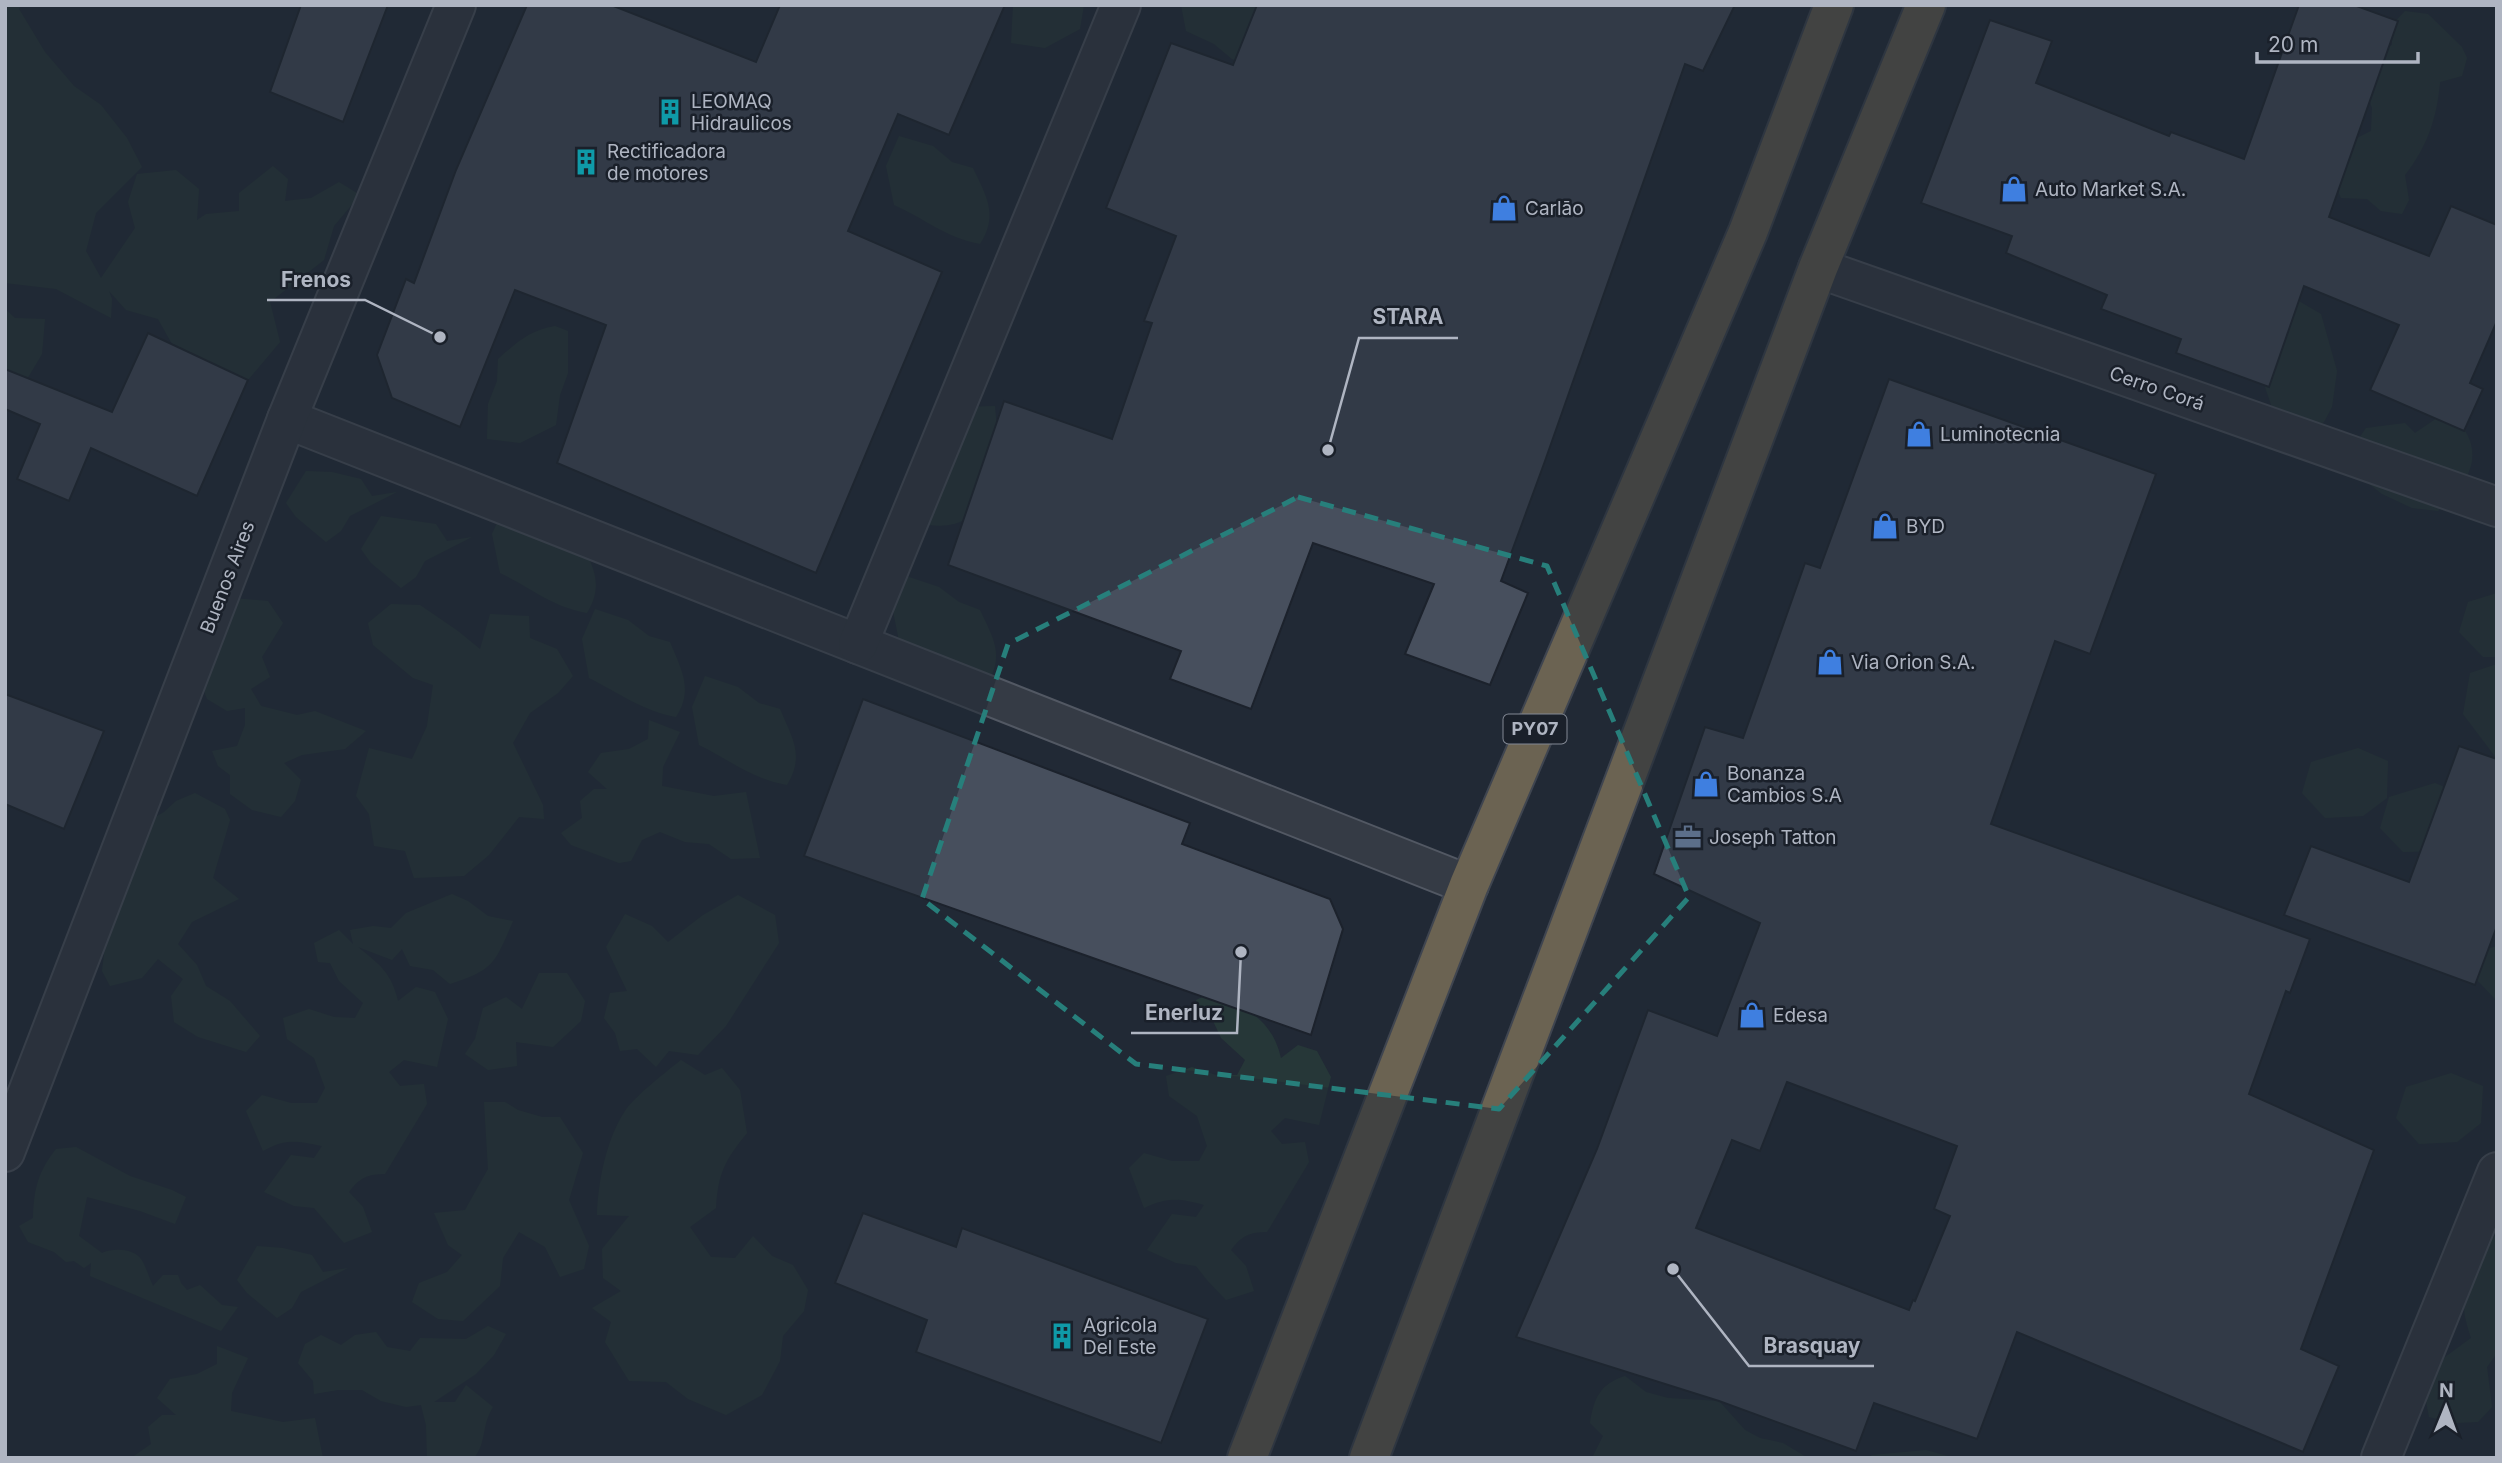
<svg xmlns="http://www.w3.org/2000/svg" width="2502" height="1463" font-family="Inter,sans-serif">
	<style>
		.green { fill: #263738 }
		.building { fill: #474f5d; stroke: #1c222c; stroke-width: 2; fill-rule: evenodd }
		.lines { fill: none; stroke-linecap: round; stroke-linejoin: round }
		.street-casing { stroke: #525863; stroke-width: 42 }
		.highway-casing { stroke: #3f4550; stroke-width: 42 }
		.street { stroke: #353b45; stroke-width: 38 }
		.highway { stroke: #6b6352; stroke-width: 38 }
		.marked { fill: none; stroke: #277f7b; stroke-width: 5; stroke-dasharray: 14 9; stroke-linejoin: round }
		.labels { text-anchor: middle; stroke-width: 5; stroke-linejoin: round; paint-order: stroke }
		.shield { fill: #1a202a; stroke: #828894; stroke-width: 2 }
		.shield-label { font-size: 18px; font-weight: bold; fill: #afb5c2 }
		.poi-label { font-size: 19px; fill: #afb5c2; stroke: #1a202a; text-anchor: start }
		.street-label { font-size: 19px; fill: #afb5c2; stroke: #1a202a }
		.leader { fill: none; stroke: #afb5c2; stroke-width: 2.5 }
		.callout-dot { fill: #afb5c2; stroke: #1a202a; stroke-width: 2.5 }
		.callout-label { font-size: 21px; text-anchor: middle; font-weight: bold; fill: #afb5c2; stroke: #1a202a; stroke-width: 5; stroke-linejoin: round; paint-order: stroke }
	</style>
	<rect width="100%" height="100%" fill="#212935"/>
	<g class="green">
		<polygon points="5,5 21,5 19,9 45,52 74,86 101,105 127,138 142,167 96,213 86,251 101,278 135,228 128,202 137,174 176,170 199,189 197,220 206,214 239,211 239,193 273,166 288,179 285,201 311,198 339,182 360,195 334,226 324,260 270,302 280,342 248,380 172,344 158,319 126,310 109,291 112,299 111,318 56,289 5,283"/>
		<polygon points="1013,5 1084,5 1080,29 1045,48 1011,43"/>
		<polygon points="1181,5 1271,5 1258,68 1232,59 1214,44 1186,31"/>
		<path d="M2405 11 2428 14 2462 47 2467 58 2462 76 2440 82C2437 118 2427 147 2405 175L2409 200 2402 214 2381 211 2367 199 2341 198 2333 180 2345 144 2371 131 2372 108 2362 79 2384 49 2392 45V25Z"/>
		<path d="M899 136 933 146 952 162 973 168C986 196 999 215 980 244 944 237 926 219 894 205L886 166Z"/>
		<polygon points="2297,300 2321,314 2337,371 2332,407 2324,422 2310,429 2275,416 2265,387 2266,368"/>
		<polygon points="5,309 15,318 45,319 42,354 5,416"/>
		<path d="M555 326 568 331V373L560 395 556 425 520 443 487 439 488 404 497 381 498 359C516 343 530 330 555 326Z"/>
		<path d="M995 406 998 441 970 517C956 525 945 527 929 525L925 510 962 407Z"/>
		<path d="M2437 418 2459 421C2462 427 2468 434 2470 441 2480 471 2456 492 2438 511L2412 508 2382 494 2363 479 2355 444 2366 428 2405 423 2415 433Z"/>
		<polygon points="306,471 332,472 361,479 372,496 397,492 350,516 341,531 326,542 296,517 286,503"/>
		<path d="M506 503 579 537C592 566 605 583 587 613 550 606 532 588 500 573L492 534Z"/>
		<polygon points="381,516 436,524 447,541 472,537 425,561 416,577 401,588 371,563 361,549"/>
		<path d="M906 576 939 587 959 602 980 610C993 638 1005 655 987 684L900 646 892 606Z"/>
		<polygon points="2497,593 2497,657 2483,657 2459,632 2468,602"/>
		<polygon points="233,598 268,601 283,623 262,657 270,677 251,689 261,706 297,715 315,711 366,731 345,749 302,755 284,763 301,780 295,801 281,817 252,810 230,794 230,775 218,766 212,751 237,746 245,725 245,708 227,711 207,699 201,683"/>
		<polygon points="391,604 420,605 458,631 480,649 490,614 529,616 530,638 557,649 573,676 558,693 530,713 513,743 543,805 544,819 519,817 489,855 464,876 414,878 405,851 374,846 369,814 356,796 369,748 412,759 427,726 433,685 413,678 373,645 368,623"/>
		<path d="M595 609 628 620 649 636 670 642C681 669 694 690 676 717 643 711 619 693 589 678L582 639Z"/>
		<polygon points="2497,664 2497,759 2463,714 2470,673"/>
		<path d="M705 676 738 687 759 703 780 709C792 738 805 755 787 785 750 778 732 761 699 745L692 707Z"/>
		<polygon points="649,720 680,732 663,767 662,786 714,796 746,792 760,858 731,859 709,844 685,842 660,832 642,840 631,861 619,863 571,845 561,833 582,818 580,801 594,789 607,789 588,772 601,753 629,749 648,739"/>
		<polygon points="2358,748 2388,761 2387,798 2363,816 2325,818 2302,793 2311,762"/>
		<polygon points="2435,783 2466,796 2441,851 2403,852 2380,828 2389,797"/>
		<polygon points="195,793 225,809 230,820 213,878 239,899 192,922 178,944 197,965 206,986 230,1001 260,1036 246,1052 198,1037 174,1022 171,996 183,979 158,959 142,978 110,986 102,971 105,946 103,926 145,823 164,812 176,801"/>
		<path d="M452 894 468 901 488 916 513 921C495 963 494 970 450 984L433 970 410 966 402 949 392 960 358 947C380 965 391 972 398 1001L416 987 435 992 448 1019 437 1067 404 1060 389 1072 400 1086 424 1084 427 1104 385 1174C368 1174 359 1178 349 1192L363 1207 372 1232 344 1243 314 1208 294 1206 264 1192 291 1155 314 1158 322 1146C297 1141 286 1138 263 1151L246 1111 262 1095 291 1103H317L325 1088 314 1058 287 1039 283 1018 309 1009 334 1017 355 1018 363 1003 339 981 330 963 318 962 314 943 339 930 353 944 350 930 373 926 391 928 406 913Z"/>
		<polygon points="738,895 775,915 779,943 726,1026 698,1055 669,1051 656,1067 637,1049 620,1051 615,1033 604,1018 610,993 627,991 606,947 625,914 652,926 668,942 703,915"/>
		<polygon points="2497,946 2497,1001 2477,980 2487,949"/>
		<polygon points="539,973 567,973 585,1001 581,1021 553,1047 516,1042 517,1066 488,1070 465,1054 475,1039 483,1008 506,997 522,1009"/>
		<path d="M1221 988C1248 1013 1272 1019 1281 1058L1298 1045 1317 1051 1331 1077 1319 1125 1285 1118 1271 1131 1282 1144 1305 1142 1309 1162 1267 1232C1250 1232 1241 1236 1231 1250L1246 1266 1254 1291 1226 1300 1207 1280 1196 1266 1176 1263 1147 1250 1172 1214 1196 1217 1204 1205C1180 1198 1167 1197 1144 1208L1129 1168 1144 1153 1172 1161H1199L1207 1146 1197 1116 1169 1096 1166 1076 1192 1067 1216 1075H1237L1245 1060 1221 1038 1213 1021 1200 1020 1196 1000Z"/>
		<path d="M681 1060 705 1075 722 1068 740 1090 747 1133C725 1160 718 1173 716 1208L690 1227 711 1257 735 1258 753 1236 772 1256 793 1265 808 1290 804 1311 783 1336 780 1361 762 1395 726 1415 688 1399 666 1382 629 1381 605 1342 611 1322 592 1308 621 1291 603 1278 602 1249 629 1216 597 1215C598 1182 606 1140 625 1111 634 1097 667 1071 681 1060Z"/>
		<polygon points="2451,1073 2483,1086 2481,1123 2457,1142 2419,1144 2396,1118 2406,1087"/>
		<polygon points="484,1102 505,1102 518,1110 542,1117 560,1117 583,1153 569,1200 589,1246 584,1269 560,1277 545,1247 519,1232 503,1258 500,1286 463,1321 438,1319 412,1302 419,1283 447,1272 462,1255 448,1245 434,1213 465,1210 488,1169"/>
		<path d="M76 1147 130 1176 172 1190 186 1197 175 1224 140 1211 87 1197 79 1236 102 1253C113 1248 133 1248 141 1259 146 1266 149 1278 153 1286L163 1275H178L181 1283 187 1290 200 1285 222 1305 238 1307 221 1331 90 1276 91 1263 84 1268 74 1261 66 1262 54 1252 28 1242 19 1226 33 1218C34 1188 38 1172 56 1149Z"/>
		<path d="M2497 1236V1353L2487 1367 2492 1407 2478 1422 2454 1423 2429 1417 2424 1391 2437 1363 2471 1338C2460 1303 2462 1302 2480 1271L2466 1248 2479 1239Z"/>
		<polygon points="257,1246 283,1248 312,1255 323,1272 348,1268 301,1292 292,1308 277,1318 247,1293 237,1280"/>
		<path d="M488 1326 506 1334 494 1355 476 1374 434 1402H455L466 1385 493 1407C481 1426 487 1442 474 1458H427L426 1425 421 1405 406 1407 381 1401 362 1390H338L314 1394 313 1381 298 1363 305 1344 321 1335 341 1345 355 1335 376 1332 387 1347 410 1351 420 1338 466 1339Z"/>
		<polygon points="217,1346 248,1358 232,1393 231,1411 283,1422 315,1418 323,1458 131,1458 151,1444 148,1427 162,1415 176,1415 157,1398 170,1379 197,1374 217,1364"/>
		<path d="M1625 1376 1646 1392 1668 1398 1719 1401 1745 1430 1760 1438 1783 1443 1808 1458H1592L1603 1436 1590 1423C1594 1398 1600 1384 1625 1376Z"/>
		<polygon points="1926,1450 1955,1458 1868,1458 1872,1455"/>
	</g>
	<g class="building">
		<polygon points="301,5 388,5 343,122 270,92"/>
		<polygon points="527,5 611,5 756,62 780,5 1005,5 949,135 898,114 848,231 942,272 816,573 557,463 606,325 515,290 460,427 392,398 377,355 406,279 414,283 456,170"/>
		<polygon points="1257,5 1735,5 1703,71 1685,64 1545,461 1501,581 1528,593 1490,685 1405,654 1434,584 1313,543 1251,709 1170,679 1181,651 948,565 1004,401 1112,439 1152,323 1144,321 1176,236 1106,208 1171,43 1233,65"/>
		<polygon points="2299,5 2354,5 2398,21 2329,217 2429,256 2451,206 2497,225 2497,321 2470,383 2483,389 2464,431 2370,390 2399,325 2304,286 2269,387 2176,353 2181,339 2101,309 2107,295 2006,253 2012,236 1921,203 1990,20 2052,41 2036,83 2169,136 2171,132 2244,159"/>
		<polygon points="148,333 248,380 197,496 91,448 69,501 17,479 40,424 5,409 5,369 112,412"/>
		<path d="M1889 379 2156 474 2090 654 2055 641 1991 824 2310 939 2290 993 2286 991 2249 1094 2374 1150 2301 1349 2339 1366 2303 1452 2017 1332 1977 1439 1874 1403 1856 1451 1719 1401 1516 1337 1597 1149 1648 1010 1717 1036 1760 923 1654 874 1705 727 1743 738 1805 563 1820 568ZM1787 1082 1957 1146 1934 1209 1950 1216 1915 1301 1913 1300 1909 1310 1696 1228 1732 1140 1760 1151Z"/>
		<polygon points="5,694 104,731 64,829 5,804"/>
		<polygon points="863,699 1190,823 1182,844 1330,899 1343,929 1311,1035 804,856"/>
		<polygon points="2459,746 2497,759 2497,926 2475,985 2284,915 2311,846 2409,882"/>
		<polygon points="863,1213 956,1247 962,1228 1208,1319 1161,1443 916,1352 927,1320 835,1283"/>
	</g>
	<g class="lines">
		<g class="street-casing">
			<g id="street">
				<polyline points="1818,268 2497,507"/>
				<polyline points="287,419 1469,885"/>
				<polyline points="858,644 1121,5"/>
				<polyline points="5,1152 287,419 456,5"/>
				<polyline points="2381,1458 2497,1172"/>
			</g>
		</g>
		<g class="highway-casing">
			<g id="highway">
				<polyline points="1247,1458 1469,885 1748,232 1834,5"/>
				<polyline points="1369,1458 1818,268 1926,5"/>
			</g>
		</g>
		<use href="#street" class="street"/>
		<use href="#highway" class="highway"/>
	</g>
	<path d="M0 0H2502V1463H0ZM1298 497 1547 566 1689 897 1499 1109 1136 1064 922 899 1008 644Z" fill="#212935" fill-opacity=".55" fill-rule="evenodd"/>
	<path class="marked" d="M1298 497 1547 566 1689 897 1499 1109 1136 1064 922 899 1008 644Z"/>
	<defs>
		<g id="building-bare" transform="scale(2.1)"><path d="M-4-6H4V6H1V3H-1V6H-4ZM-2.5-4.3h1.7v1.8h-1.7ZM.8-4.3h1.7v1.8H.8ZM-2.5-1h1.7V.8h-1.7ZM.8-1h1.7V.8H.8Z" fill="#0f9aa8" stroke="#1a202a" stroke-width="2.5" paint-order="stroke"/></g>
		<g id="shop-bare" transform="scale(2.1)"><path d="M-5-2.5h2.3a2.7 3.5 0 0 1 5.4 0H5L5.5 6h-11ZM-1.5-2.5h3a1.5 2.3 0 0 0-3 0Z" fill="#3f7fe0" stroke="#1a202a" stroke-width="2.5" paint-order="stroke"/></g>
		<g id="office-bare" transform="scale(2.1)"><path d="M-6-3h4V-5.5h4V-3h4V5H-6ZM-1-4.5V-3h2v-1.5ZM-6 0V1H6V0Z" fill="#5c6f8a" stroke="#1a202a" stroke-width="2.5" paint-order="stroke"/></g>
	</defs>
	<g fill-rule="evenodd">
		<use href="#building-bare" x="670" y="112"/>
		<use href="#building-bare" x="586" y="162"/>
		<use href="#shop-bare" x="2014" y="189"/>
		<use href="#shop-bare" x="1504" y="208"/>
		<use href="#shop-bare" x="1919" y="434"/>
		<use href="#shop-bare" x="1885" y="526"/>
		<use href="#shop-bare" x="1830" y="662"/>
		<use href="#shop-bare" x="1706" y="784"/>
		<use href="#office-bare" x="1688" y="837"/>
		<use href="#shop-bare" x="1752" y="1015"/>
		<use href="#building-bare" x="1062" y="1336"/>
	</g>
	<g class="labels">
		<rect class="shield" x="1503.5" y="714.5" width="63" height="29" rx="5"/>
		<g class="shield-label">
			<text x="1535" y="735">PY07</text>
		</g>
		<g class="poi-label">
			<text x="691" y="108">LEOMAQ<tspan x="691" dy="22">Hidraulicos</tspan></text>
			<text x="607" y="158">Rectificadora<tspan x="607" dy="22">de motores</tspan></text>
			<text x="2035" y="196">Auto Market S.A.</text>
			<text x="1525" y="215">Carlāo</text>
			<text x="1940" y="441">Luminotecnia</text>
			<text x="1906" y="533">BYD</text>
			<text x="1851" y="669">Via Orion S.A.</text>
			<text x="1727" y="780">Bonanza<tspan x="1727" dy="22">Cambios S.A</tspan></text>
			<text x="1709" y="844">Joseph Tatton</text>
			<text x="1773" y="1022">Edesa</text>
			<text x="1083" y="1332">Agricola<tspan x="1083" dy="22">Del Este</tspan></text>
		</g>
		<g class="street-label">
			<text transform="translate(2157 388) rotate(19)" y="7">Cerro Corá</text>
			<text transform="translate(227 577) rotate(-69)" y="7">Buenos Aires</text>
		</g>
	</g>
	<path class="leader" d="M440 337L365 300H267M1328 450L1359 338H1458M1241 952L1237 1033H1131M1673 1269L1749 1366H1874"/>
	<g class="callout-dot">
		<circle cx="440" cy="337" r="7"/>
		<circle cx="1328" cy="450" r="7"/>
		<circle cx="1241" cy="952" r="7"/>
		<circle cx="1673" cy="1269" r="7"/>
	</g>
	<g class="callout-label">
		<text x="316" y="287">Frenos</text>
		<text x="1408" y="324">STARA</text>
		<text x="1184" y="1020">Enerluz</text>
		<text x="1812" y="1353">Brasquay</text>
	</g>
	<rect width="2502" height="1463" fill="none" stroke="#afb5c2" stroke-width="14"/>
	<g transform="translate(2446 1407) rotate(1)" stroke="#1a202a" stroke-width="5" paint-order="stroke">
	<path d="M0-5L12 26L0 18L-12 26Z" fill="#afb5c2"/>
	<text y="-10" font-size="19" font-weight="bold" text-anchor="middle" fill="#afb5c2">N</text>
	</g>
	<path d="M2257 52v10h161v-10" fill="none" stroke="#afb5c2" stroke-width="3.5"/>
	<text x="2268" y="52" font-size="21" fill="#afb5c2" stroke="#1a202a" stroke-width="5" paint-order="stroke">20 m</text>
</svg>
